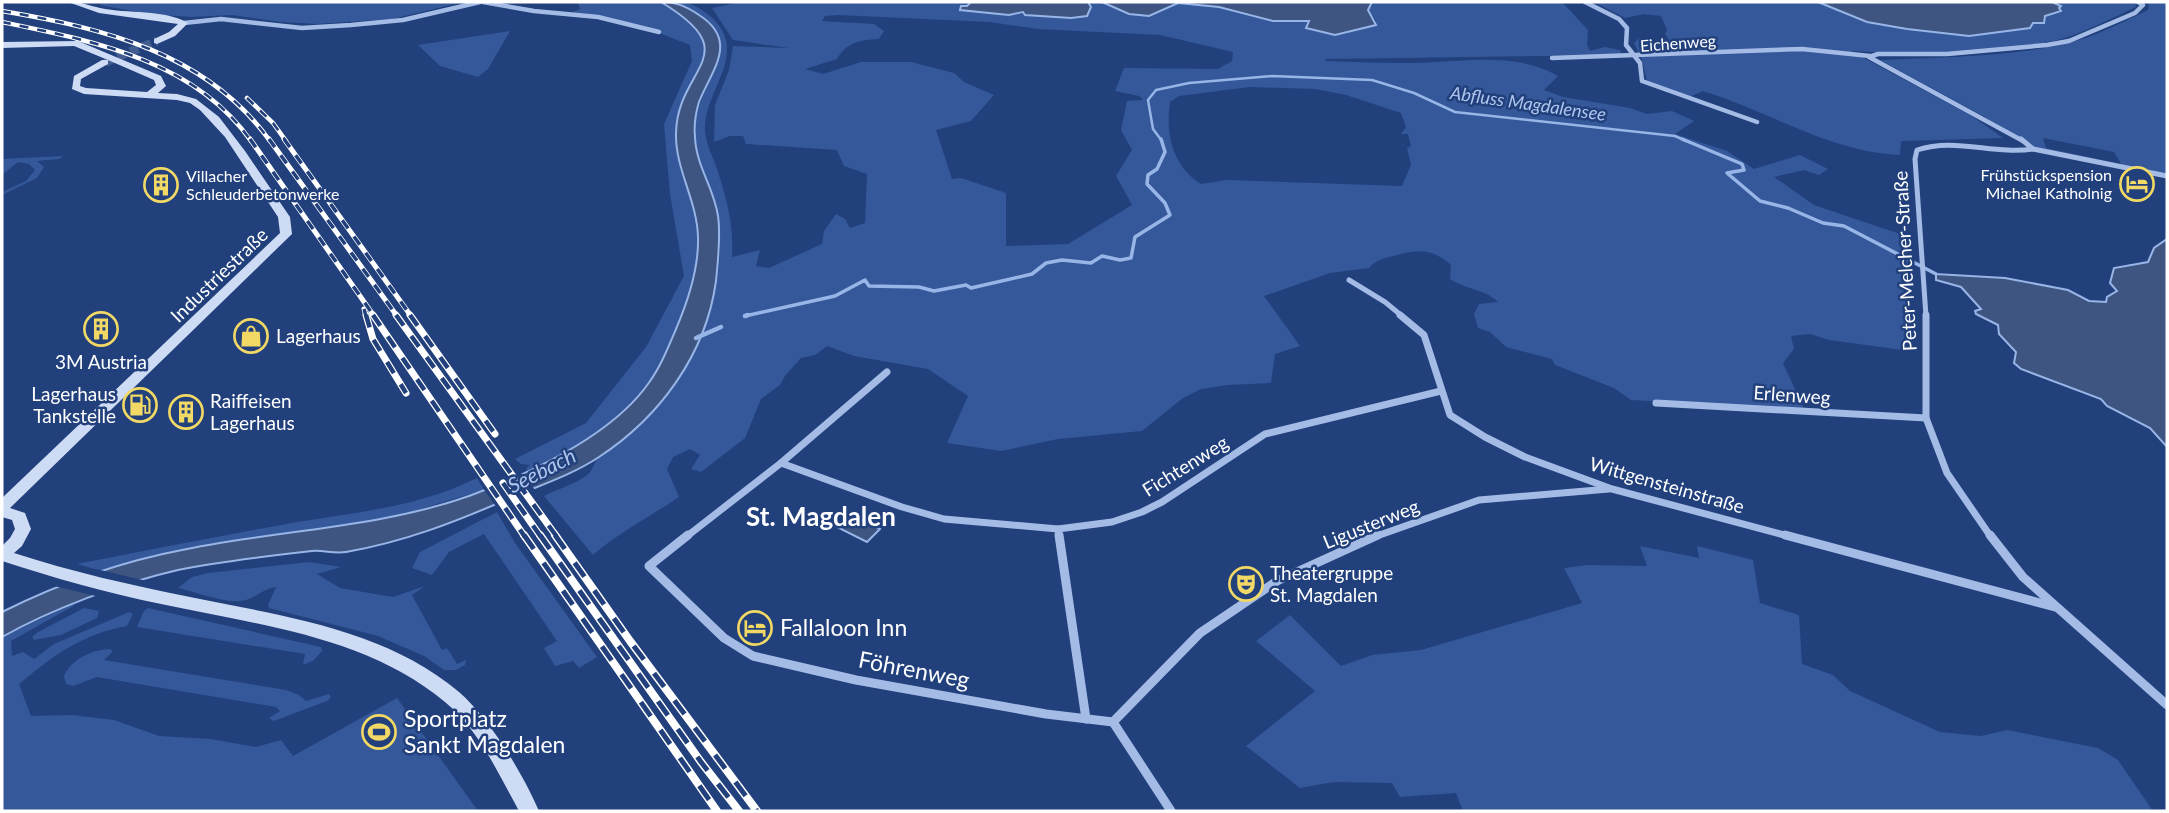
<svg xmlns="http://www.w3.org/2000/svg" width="2169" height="813" font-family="Lato,sans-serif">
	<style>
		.green { fill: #34589a; fill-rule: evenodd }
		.water { fill: #3e5581; stroke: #98b5e7; stroke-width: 2 }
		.pier { fill: #21407c }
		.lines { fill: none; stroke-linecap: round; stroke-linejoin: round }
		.stream-far2 { stroke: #98b5e7; stroke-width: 2.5 }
		.stream-far1 { stroke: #98b5e7; stroke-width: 3.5 }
		.stream { stroke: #98b5e7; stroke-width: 4.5 }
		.secondary-tunnel { stroke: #425d90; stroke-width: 9; stroke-dasharray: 9 4.5; stroke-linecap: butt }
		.street-far3 { stroke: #a4bbe6; stroke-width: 4.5 }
		.street-far2 { stroke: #a4bbe6; stroke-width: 5 }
		.street-far1 { stroke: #a4bbe6; stroke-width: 7 }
		.street { stroke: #a4bbe6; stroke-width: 9 }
		.secondary { fill: #cedbf5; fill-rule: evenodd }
		.rail-far3-casing { stroke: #fff; stroke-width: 4.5 }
		.rail-far2-casing { stroke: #fff; stroke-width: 5 }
		.rail-far1-casing { stroke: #fff; stroke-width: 7 }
		.rail-casing { stroke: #fff; stroke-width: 8 }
		.rail-far3 { stroke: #21407c; stroke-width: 2.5; stroke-dasharray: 9; stroke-linecap: butt }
		.rail-far2 { stroke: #21407c; stroke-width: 3.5; stroke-dasharray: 10; stroke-linecap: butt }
		.rail-far1 { stroke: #21407c; stroke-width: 4.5; stroke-dasharray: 13; stroke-linecap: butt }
		.rail { stroke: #21407c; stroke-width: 5; stroke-dasharray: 17; stroke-linecap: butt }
		.labels { text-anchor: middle; stroke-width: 5; stroke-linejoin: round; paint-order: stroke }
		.far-street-label { font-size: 16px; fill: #fff; stroke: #21407c }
		.far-poi-label { font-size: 16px; fill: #fff; stroke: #21407c; text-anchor: end }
		.far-water-label { font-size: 18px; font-style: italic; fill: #afc5ee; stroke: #21407c }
		.street-label { font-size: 19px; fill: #fff; stroke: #21407c }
		.poi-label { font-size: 19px; fill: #fff; stroke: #21407c; text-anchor: start }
		.water-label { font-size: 21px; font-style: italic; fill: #afc5ee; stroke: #21407c }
		.near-poi-label { font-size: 23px; fill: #fff; stroke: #21407c; text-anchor: start }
		.near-street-label { font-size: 23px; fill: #fff; stroke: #21407c }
		.district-label { font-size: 26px; font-weight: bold; fill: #fff; stroke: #21407c }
	</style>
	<rect width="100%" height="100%" fill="#21407c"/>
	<g class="green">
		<polygon points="107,2 458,2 459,3 392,19 317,24 281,22 232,15 191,17 149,14 99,5"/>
		<path d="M584 2C608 2 634 0 658 2 679 4 711 34 703 58 693 87 674 110 676 142 678 174 696 200 698 235 699 263 690 296 679 322 670 343 661 365 648 384 620 424 571 449 530 472L526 469 530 465 521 464 515 459 586 423 646 347 684 276 670 194 664 124 692 61 690 45 636 24 572 12 580 9 578 3Z"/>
		<path d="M676 2C690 2 699 7 710 16 752 53 703 89 705 131 706 145 714 159 718 172 727 200 734 226 732 257L760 250 756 266 769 268 822 244 824 231 836 214 845 219 850 228 865 223 867 174 844 166 837 150 746 144 743 136H730L714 142 715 105 729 70 733 46 789 48 733 40 712 8 742 2H971L967 6 969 12C1004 14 1036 13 1071 18L1088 2H1102L1130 14H1156L1178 3 1219 7 1273 21H1309L1306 28C1332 35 1353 36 1376 21L1368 10 1372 2H1562L1588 30 1587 45 1590 51 1605 47 1620 50 1622 55 1325 59 1326 61C1355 62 1385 63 1414 63 1461 62 1516 51 1558 76L1544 90 1563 97 1630 108 1647 114 1672 111 1694 121 1675 134 1727 151 1754 169 1800 155 1828 169 1819 175 1804 170 1774 177 1814 205 1909 237 1907 297 1910 351 1829 340 1810 334 1791 336 1794 349 1783 363 1804 409 1631 400 1614 388 1555 365 1552 359 1506 347 1490 332 1478 328 1474 314 1479 304 1498 302C1483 288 1467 290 1450 279L1451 265C1432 248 1417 249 1394 256 1384 258 1376 260 1369 268L1330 273 1264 296 1300 346 1275 354 1271 383 1228 385 1201 389 1183 398 1142 431 1058 439 1001 451 947 443 968 396 928 369 854 356 827 346 815 355 801 358 785 376 780 385 761 399 745 438 701 472 691 469 700 455 690 449 673 457 667 469 679 497C651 516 618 533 593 555L544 496C557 489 576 484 587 475 593 471 594 462 599 457 615 441 636 430 652 413 699 363 728 286 718 217 715 188 695 165 695 136 694 70 763 52 676 2ZM838 15 990 22 1037 29 1160 35 1233 52 1232 61 1218 69 1124 68 1115 91 1139 96 1143 100 1127 101 1121 130 1132 150 1116 176 1132 205 1068 244 1006 246V193L961 178 952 179 936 130 971 121 994 95 964 82 954 73 911 62H861L823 74 805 69 837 59C847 42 860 40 879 39L884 31 874 24 822 21 825 16ZM1250 87 1315 89 1346 95 1401 113 1406 127 1401 134H1408L1411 146 1407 148 1411 165 1402 186 1226 180 1201 184C1173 167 1165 134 1170 102L1179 96Z"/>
		<path d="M1594 2H1818L1867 22 1907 29 1969 36 2030 28 2032 23H2044L2045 16 2060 11V6L2052 2 2136 3V7C2114 17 2093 28 2071 36 2013 56 1913 54 1851 51L1972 116 2003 138 1901 141 1900 155C1829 152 1769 111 1703 91L1689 97 1647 81 1642 60 1634 43 1639 38C1651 38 1659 48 1672 44L1665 34 1667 30 1661 16 1644 14 1625 18Z"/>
		<path d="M2145 2H2167V175L2032 148 1985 117 1880 60C1939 57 2023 57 2079 40 2102 33 2125 21 2148 10L2149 5ZM2043 138 2114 152 2121 164 2046 148Z"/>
		<polygon points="510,31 488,69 478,77 440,66 418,45"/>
		<polygon points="63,156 59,159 37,161 44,167 37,178 2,195 2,192 26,181 35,170 29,164 18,162 2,175 2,159"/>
		<path d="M477 478 484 490 387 519 186 549 102 571 77 564C145 551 213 537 281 525 350 512 412 510 477 478Z"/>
		<polygon points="497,512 515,543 597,657 579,668 573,661 555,666 544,648 557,641 484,534 449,552 432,575 412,568 420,552"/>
		<polygon points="1640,546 1699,558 1697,546 1753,560 1760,603 1799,615 1802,664 1833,675 1850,691 1940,732 1981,736 2007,730 2098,748 2118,760 2153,811 1463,811 1456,793 1400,797 1392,783 1333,782 1300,788 1246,746 1315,691 1256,641 1290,615 1341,666 1372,655 1421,650 1582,603 1564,568 1588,565 1647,566"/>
		<path d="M309 562 341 567 317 574 340 588 393 597 425 586 412 595 442 650 447 648 457 664 466 660 465 665 456 670H444L424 656 378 636 269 608 268 605 276 587C263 589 258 596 246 600 226 605 197 592 178 588L192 577 208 573Z"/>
		<path d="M71 605H75L11 641 12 656 23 652 34 659 54 644 129 612 133 614 127 626C80 635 56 654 19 684L31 716 72 715 114 720 159 736 210 739 256 747 281 740 293 756 397 698 478 811H2V637Z"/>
		<polygon points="84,608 99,611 97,618 61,635 34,640 32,637 38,632"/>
		<polygon points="148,608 321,647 322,651 313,661 303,665 305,654 137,627 144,611"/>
		<path d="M109 649 113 651 104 660 286 690 299 695 306 701 329 694 331 697 327 701 274 721 269 718 280 711 276 707 97 677 73 686 66 684 64 676C71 659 92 650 109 649Z"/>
	</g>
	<g class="water">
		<path d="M661 2C676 2 686 6 699 15 740 41 711 71 699 102 696 112 694 127 695 137 696 166 714 188 718 216 721 236 718 261 716 281 706 354 660 417 599 457 572 475 538 486 508 499 455 522 404 542 346 552 334 554 324 550 312 551 267 556 222 561 178 570 121 583 52 609 2 637V612C60 583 123 561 187 549 281 530 378 528 469 496 528 474 610 437 648 384 660 368 668 348 676 329 688 301 699 268 698 237 697 200 675 169 676 133 677 67 749 55 661 2Z"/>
		<polygon points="971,2 1088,2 1091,7 1087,16 1071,18 1025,15 1023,12 1009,15 960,10 961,6 967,6"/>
		<polygon points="1102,2 1372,2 1368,10 1376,25 1335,35 1306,28 1309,21 1273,21 1219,7 1178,3 1149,16 1129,14"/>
		<polygon points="1818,2 2052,2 2061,6 2059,8 2061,11 2045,16 2044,23 2033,23 2030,28 1969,36 1907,29 1867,22"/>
		<polygon points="2167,239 2167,447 2150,428 2107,406 2101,399 2021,369 2014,363 2016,352 1999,334 1998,325 1976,314 1975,311 1981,309 1961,287 1936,280 1936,274 2005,278 2068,290 2089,301 2106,302 2107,297 2117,291 2110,283 2114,268 2148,262 2154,248"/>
		<polygon points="850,515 851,515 880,529 867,542 837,527"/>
	</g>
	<g class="pier">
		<polygon points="520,472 536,491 497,508 483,488"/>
		<polygon points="96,569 151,582 104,598 50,585"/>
	</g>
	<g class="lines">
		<polyline class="stream-far2" points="1162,141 1153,129 1148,100 1156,90 1189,83 1272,76 1372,80 1414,93 1455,112 1675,136 1686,141"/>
		<g class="stream-far1">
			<polyline points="1682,139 1742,164 1744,170 1727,173 1760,201 1788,208 1823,223 1844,226 1936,274"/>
			<polyline points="745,316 835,296 865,280 869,286 919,287 934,291 966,285 971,288 1032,274 1046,263 1062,260 1091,263 1102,256 1120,260 1131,258 1135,237 1170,215 1165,203 1147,184 1148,175 1157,169 1165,152 1161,139"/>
		</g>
		<g class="stream">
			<polyline points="745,316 748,315"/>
			<polyline points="696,338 721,327"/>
		</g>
		<polyline class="secondary-tunnel" points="105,62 157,41"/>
		<g class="street-far3">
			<polyline points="483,2 534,11 598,17 659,32"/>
			<polyline points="1585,2 1619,19 1627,28 1626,45 1640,63 1642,81 1757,122"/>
			<polyline points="184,23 221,19 302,28 351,25 403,20 480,2"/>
			<polyline points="1552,58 1802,49 1870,56"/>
			<polyline points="2023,141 1869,57 1878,54 1947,54 2047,45 2069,41 2135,13 2143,5 2138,2"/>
		</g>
		<g class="street-far2">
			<polyline points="2033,149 2167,176"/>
			<polyline points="1349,280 1385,302 1402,316"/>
			<path d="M1926 316 1915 159 1917 150C1955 137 1994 155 2033 149L2021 139"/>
		</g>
		<g class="street-far1">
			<polyline points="1400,315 1424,335 1450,415 1485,437 1525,457 1612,489 1792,537"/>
			<polyline points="1926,315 1926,418 1947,473 1991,537"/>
			<polyline points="1656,403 1926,418"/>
			<polyline points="781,463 902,507 944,519 1058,529 1112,522 1142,512 1162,502 1265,434 1441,391"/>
			<polyline points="1058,529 1059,537"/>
			<polyline points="686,537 781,463 887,372"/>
			<polyline points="1374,537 1479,500 1609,489"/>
		</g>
		<g class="street">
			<polyline points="688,535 649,566 724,638 753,656 856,680 1046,714 1113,722 1171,811"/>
			<polyline points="1059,535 1086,719"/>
			<polyline points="1785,535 2055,607"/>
			<polyline points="1990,535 2023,577 2167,705"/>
			<polyline points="1113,722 1200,633 1277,581 1378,535"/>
		</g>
		<g class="secondary">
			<path d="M68 2C80 1 89 6 100 8 128 14 164 9 188 23L175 36 157 44 154 43V39L169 32 178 24 99 13Z"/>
			<path d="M78 41 161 76 166 86 158 93 177 94 196 99 219 117 245 151 290 217 292 234 10 508 25 513 31 529 22 546 14 553C72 572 131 585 190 597 282 616 385 629 459 692 490 719 523 774 539 811H519C498 773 479 730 445 702 366 636 258 625 161 604 107 593 54 578 2 561V546L10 538 15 529 12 520 2 517V498L280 233 278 217 225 137 200 110 190 103 177 100 84 94 72 89 74 76 102 60H108L74 46 2 48V42ZM108 60 154 80 156 85 147 92 86 88 80 86 81 79 108 64Z"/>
		</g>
		<g class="rail-far3-casing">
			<g id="rail-far3">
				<path d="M2 11C103 28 207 53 270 141"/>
				<path d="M2 22C93 41 194 60 251 141"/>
				<polyline points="247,98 273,123 286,141"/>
			</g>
		</g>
		<g class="rail-far2-casing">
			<g id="rail-far2">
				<polyline points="250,139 374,316"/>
				<polyline points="269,139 397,316"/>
				<polyline points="284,139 411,316"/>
				<polyline points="364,309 366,316"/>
			</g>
		</g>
		<g class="rail-far1-casing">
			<g id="rail-far1">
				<polyline points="366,315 373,339 406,393"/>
				<polyline points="373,315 525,537"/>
				<polyline points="396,315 557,537"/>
				<polyline points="410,315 495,434"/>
				<polyline points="503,483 541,537"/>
			</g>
		</g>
		<g class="rail-casing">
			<g id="rail">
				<polyline points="524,535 717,811"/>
				<polyline points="540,535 701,762 739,811"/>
				<polyline points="555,535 630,641 757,811"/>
			</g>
		</g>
		<use href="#rail-far3" class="rail-far3"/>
		<use href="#rail-far2" class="rail-far2"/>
		<use href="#rail-far1" class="rail-far1"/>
		<use href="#rail" class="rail"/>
	</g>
	<defs>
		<g id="hotel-ring" transform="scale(1.75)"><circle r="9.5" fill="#21407c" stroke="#f2d865" stroke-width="1.5"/><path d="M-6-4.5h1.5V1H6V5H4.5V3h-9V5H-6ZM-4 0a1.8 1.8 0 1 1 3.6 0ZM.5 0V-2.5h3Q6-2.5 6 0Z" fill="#f2d865"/></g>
		<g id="building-ring" transform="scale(1.75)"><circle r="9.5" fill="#21407c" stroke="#f2d865" stroke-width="1.5"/><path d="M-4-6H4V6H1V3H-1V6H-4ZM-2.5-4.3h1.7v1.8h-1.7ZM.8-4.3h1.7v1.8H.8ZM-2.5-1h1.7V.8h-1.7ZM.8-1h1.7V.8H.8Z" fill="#f2d865"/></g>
		<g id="shop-ring" transform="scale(1.75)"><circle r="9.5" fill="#21407c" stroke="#f2d865" stroke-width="1.5"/><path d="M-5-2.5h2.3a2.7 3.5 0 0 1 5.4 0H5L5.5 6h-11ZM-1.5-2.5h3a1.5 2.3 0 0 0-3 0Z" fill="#f2d865"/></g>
		<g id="fuel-ring" transform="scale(1.75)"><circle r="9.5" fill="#21407c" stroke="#f2d865" stroke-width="1.5"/><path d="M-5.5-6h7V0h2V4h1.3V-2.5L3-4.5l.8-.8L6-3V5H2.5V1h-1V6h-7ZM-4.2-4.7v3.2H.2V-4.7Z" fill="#f2d865"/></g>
		<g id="theatre-ring" transform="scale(1.75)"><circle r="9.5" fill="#21407c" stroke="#f2d865" stroke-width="1.5"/><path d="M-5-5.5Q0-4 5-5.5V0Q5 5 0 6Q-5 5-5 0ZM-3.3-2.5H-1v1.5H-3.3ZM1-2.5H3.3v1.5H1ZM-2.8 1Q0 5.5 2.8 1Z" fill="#f2d865"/></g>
		<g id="stadium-ring" transform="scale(1.75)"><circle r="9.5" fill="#21407c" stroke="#f2d865" stroke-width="1.5"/><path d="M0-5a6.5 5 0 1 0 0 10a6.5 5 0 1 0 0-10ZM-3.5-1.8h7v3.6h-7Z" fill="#f2d865"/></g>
	</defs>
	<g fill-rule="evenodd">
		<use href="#hotel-ring" x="2137" y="184"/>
		<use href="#building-ring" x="161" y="185"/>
		<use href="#building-ring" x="101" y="329"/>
		<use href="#shop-ring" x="251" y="336"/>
		<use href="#fuel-ring" x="140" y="405"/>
		<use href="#building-ring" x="186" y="412"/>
		<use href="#theatre-ring" x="1246" y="584"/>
		<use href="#hotel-ring" x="755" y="628"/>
		<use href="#stadium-ring" x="379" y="732"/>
	</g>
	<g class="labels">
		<g class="far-street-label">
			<text transform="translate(1678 43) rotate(-4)" y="6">Eichenweg</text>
		</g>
		<g class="far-poi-label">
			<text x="2112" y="181">Frühstückspension<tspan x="2112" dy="18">Michael Katholnig</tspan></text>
			<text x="186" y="182" text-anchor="start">Villacher<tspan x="186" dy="18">Schleuderbetonwerke</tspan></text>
		</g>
		<g class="far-water-label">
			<text transform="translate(1528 104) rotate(8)" y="6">Abfluss Magdalensee</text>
		</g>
		<g class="street-label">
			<text transform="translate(1905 261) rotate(-93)" y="7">Peter-Melcher-Straße</text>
			<text transform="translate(219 275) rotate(-44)" y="7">Industriestraße</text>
			<text transform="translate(1792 395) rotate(4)" y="7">Erlenweg</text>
			<text transform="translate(1185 466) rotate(-32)" y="7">Fichtenweg</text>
			<text transform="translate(1667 485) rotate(16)" y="7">Wittgensteinstraße</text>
			<text transform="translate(1371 524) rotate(-22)" y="7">Ligusterweg</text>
		</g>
		<g class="poi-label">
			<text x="276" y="343">Lagerhaus</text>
			<text x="101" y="369" text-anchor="middle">3M Austria</text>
			<text x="116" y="401" text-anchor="end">Lagerhaus<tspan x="116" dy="22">Tankstelle</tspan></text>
			<text x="210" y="408">Raiffeisen<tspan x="210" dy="22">Lagerhaus</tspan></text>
			<text x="1270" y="580">Theatergruppe<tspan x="1270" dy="22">St. Magdalen</tspan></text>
		</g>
		<g class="water-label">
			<text transform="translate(542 471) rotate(-27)" y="7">Seebach</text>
		</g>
		<g class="near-poi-label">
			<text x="780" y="636">Fallaloon Inn</text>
			<text x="404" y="727">Sportplatz<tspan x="404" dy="26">Sankt Magdalen</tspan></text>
		</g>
		<g class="near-street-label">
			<text transform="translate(914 670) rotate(11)" y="8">Föhrenweg</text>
		</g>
		<g class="district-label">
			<text x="821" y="526">St. Magdalen</text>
		</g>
	</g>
	<rect width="2169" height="813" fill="none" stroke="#ffffff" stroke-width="7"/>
</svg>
